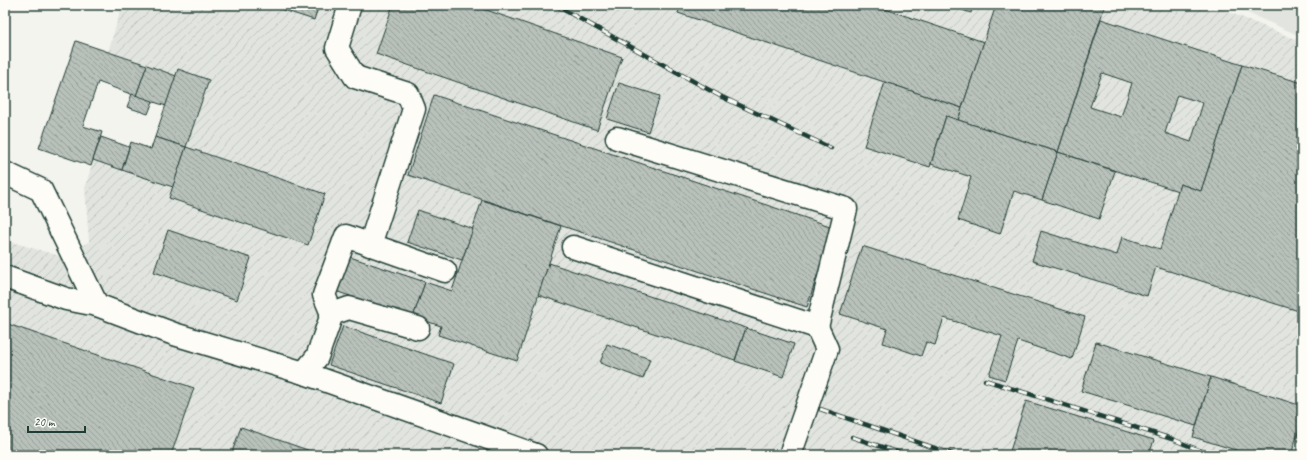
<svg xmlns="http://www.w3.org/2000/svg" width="1307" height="460" font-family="Caveat,sans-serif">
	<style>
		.built { fill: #e2e5df }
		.industrial { fill: url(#industrial-furrows) }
		.building { fill: url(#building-back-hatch); stroke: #1f3d34; fill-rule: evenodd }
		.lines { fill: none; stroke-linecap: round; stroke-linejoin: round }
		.minor-casing { stroke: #1f3d34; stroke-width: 25 }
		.minor { stroke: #fdfcf7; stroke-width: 22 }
		.rail-casing { stroke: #1f3d34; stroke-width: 4.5 }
		.rail { stroke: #fdfcf7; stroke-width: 3; stroke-dasharray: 9; stroke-linecap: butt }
	</style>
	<defs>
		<pattern id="industrial-furrows" width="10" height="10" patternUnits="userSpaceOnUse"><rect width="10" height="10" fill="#e2e5df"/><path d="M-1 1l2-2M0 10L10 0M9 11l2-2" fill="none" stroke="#c1c5c0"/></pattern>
		<pattern id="building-back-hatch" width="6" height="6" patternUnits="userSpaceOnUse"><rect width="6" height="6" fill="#b9c1bb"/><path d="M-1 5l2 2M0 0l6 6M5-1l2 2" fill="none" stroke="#969e99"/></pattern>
	</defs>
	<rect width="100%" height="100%" fill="#f4f4ef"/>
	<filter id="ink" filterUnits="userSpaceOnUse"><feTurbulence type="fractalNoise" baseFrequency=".025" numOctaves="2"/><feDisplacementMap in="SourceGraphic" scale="8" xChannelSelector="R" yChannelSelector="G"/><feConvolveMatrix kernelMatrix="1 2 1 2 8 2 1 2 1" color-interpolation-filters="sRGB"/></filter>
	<g filter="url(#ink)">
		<polygon class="built" points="1228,5 1302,5 1302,37 1241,10"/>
		<polygon class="industrial" points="122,5 1212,5 1302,42 1302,455 5,455 5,240 60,256 89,242 85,188 93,160 173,187 169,198 307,245 325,194 186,147 208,80 178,69 176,76 108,52"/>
		<g class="building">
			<polygon points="268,5 319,5 314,20"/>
			<polygon points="393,5 472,5 622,57 597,130 376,54"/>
			<polygon points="681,5 873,5 984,42 962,108 678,13"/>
			<polygon points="947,5 973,5 971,13"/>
			<polygon points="996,5 1105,5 1058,152 958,120"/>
			<path d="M1101 19 1242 65 1201 191 1180 184 1178 191 1058 152ZM1102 73 1132 83 1121 117 1090 107ZM1177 95 1203 103 1191 142 1165 133Z"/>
			<polygon points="76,41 147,65 136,96 98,82 83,126 102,132 91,166 39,148"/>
			<polygon points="147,65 176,76 166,106 136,96"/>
			<polygon points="1242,65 1302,83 1302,312 1156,267 1147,296 1032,261 1041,231 1117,255 1122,237 1160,249 1180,184 1201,191"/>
			<polygon points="178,69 209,80 186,147 155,137"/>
			<polygon points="885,82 962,108 958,120 946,116 930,167 864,146"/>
			<polygon points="619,83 660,96 648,132 607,119"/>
			<polygon points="132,94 153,101 148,114 127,107"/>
			<polygon points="434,95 833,227 807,307 408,175"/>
			<polygon points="946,116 1058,152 1042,200 1014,191 1000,234 958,220 971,177 931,164"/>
			<polygon points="101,137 129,147 122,170 93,160"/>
			<polygon points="155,137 186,147 173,187 122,170 131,142 151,149"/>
			<polygon points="186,147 325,194 308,245 169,198"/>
			<polygon points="1058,152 1115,171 1099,219 1042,200"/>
			<polygon points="482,200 561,226 517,361 438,335 441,326 413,317 425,282 452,291"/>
			<polygon points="418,210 473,229 462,260 407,242"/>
			<polygon points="168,230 251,258 237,300 154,272"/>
			<polygon points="862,246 1085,317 1072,359 1018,341 1005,380 989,375 1002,336 944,318 935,345 926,342 921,356 883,343 887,329 840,314"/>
			<polygon points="347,256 425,282 413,317 335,291"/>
			<polygon points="549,263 746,328 735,360 538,295"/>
			<polygon points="5,323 194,388 171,455 5,455"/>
			<polygon points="343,326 454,364 441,403 329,365"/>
			<polygon points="746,328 794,344 783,377 735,361"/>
			<polygon points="1096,342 1211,377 1196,426 1081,391"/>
			<polygon points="607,344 650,359 643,379 600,363"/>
			<polygon points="1211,377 1302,406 1302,420 1291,455 1252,455 1193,437"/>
			<polygon points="1026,401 1154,440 1149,455 1024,455 1010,451"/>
			<polygon points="241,427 322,455 231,455"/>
		</g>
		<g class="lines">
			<g class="minor-casing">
				<g id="minor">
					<polyline points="350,5 337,48 355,77 408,94 414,109 370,245"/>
					<polyline points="617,138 846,209 817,327"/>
					<polyline points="5,173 41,190 97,305 174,334 304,373 317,357 332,314 349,308 418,328"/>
					<polyline points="573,247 817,327 827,349 790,455"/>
					<polyline points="5,277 66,299 97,305"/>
					<polyline points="332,314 324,295 346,236 445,271"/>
					<polyline points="304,373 536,455"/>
				</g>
			</g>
			<use href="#minor" class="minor"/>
			<g class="rail-casing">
				<g id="rail">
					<polyline points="555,5 722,97 831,148"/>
					<polyline points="985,380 1172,439 1211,455"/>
					<polyline points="820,409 955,455"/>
					<polyline points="852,437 906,455"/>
				</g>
			</g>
			<use href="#rail" class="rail"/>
		</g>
	</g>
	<rect width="1307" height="460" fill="none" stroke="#fdfcf7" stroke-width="20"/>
	<rect x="10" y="10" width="1287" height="440" fill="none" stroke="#1f3d34" stroke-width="1.5" filter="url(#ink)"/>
	<path d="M28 426v6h57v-6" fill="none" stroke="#1f3d34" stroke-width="2"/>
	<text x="34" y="426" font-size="12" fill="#1f3d34" stroke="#fdfcf7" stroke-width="3" paint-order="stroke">20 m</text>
</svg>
